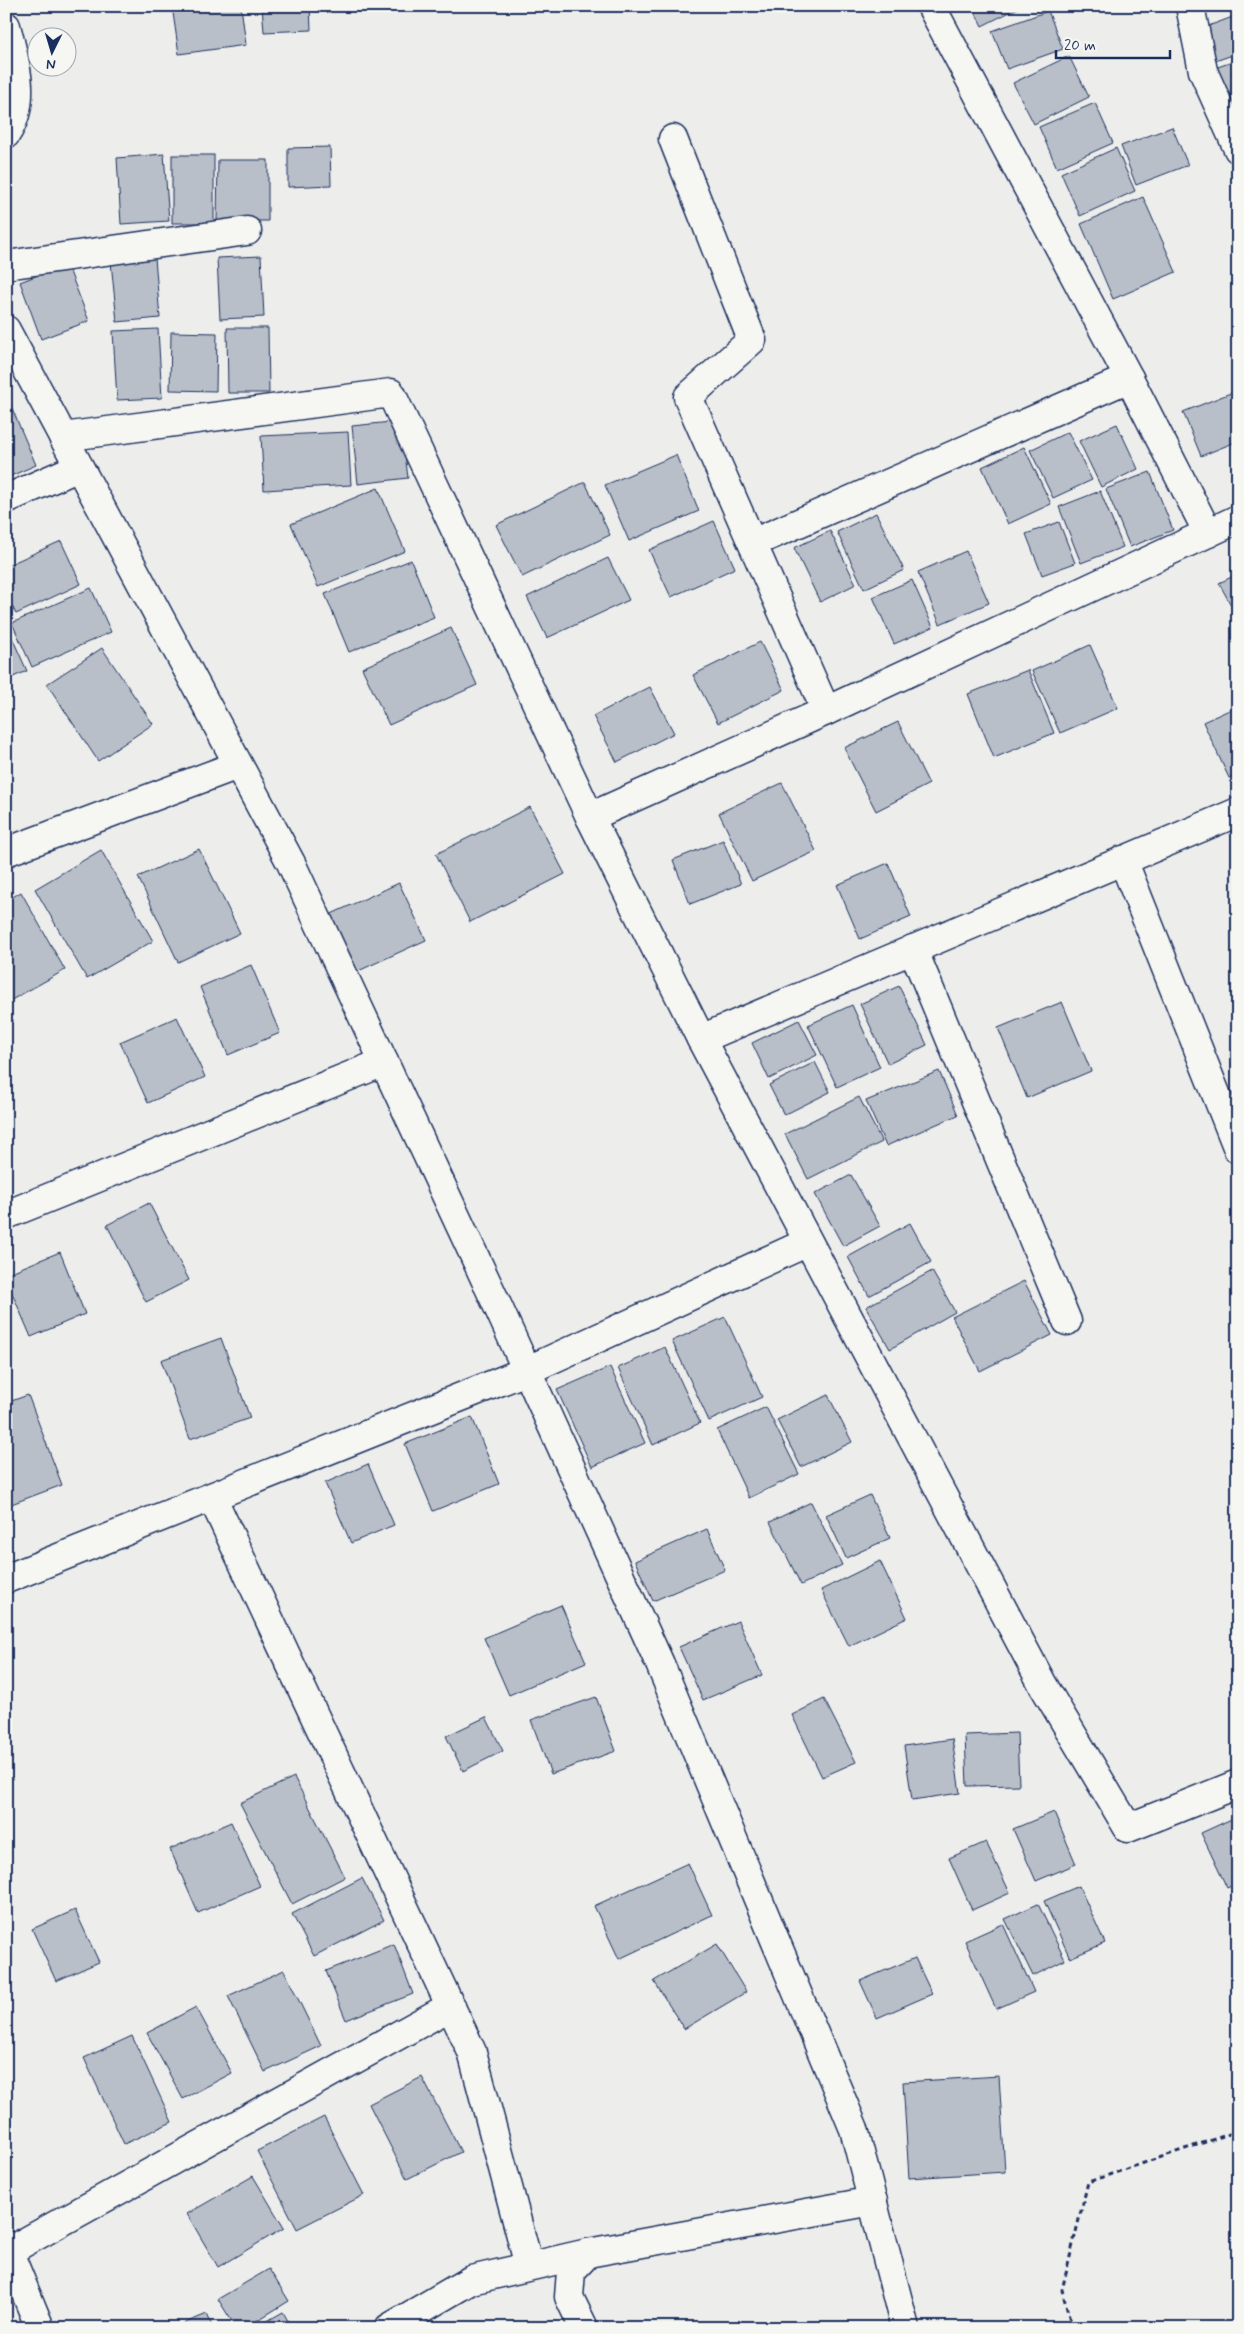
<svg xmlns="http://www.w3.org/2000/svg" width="1244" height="2334" font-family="Mynerve,sans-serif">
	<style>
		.building { fill: #b9bfc8; stroke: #1b2f5e }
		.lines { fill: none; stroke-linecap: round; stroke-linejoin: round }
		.street-casing { stroke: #1b2f5e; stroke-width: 31 }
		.path { stroke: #1b2f5e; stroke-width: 3; stroke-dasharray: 5 4; stroke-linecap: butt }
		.street { stroke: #f6f6f2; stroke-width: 28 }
	</style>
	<rect width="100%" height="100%" fill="#edeeec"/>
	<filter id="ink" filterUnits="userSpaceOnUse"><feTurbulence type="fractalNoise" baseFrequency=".02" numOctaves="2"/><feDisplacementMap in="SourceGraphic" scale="10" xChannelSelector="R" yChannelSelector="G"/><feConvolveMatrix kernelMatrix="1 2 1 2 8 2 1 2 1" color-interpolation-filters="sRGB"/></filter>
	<g filter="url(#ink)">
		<g class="building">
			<polygon points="172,6 241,6 246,45 179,54"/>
			<polygon points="262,6 310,6 311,30 264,32"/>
			<polygon points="972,6 1022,6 982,26"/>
			<polygon points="1184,6 1227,6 1188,19"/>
			<polygon points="1048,11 1063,49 1007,69 992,31"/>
			<polygon points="1238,15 1238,53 1207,64 1195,31"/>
			<polygon points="1069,56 1089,97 1034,124 1013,83"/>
			<polygon points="1238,60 1238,109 1227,112 1212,69"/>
			<polygon points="1095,103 1113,143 1057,168 1039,127"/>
			<polygon points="1172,127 1188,165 1136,185 1121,146"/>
			<polygon points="330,147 331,185 288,187 288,148"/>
			<polygon points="1116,148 1135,191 1080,216 1061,173"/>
			<polygon points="164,154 169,221 121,224 117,158"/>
			<rect x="172" y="155" width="42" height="68"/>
			<polygon points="218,160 268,160 268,221 217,221"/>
			<polygon points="1143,197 1176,272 1113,299 1081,224"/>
			<polygon points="261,256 264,317 220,319 217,258"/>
			<polygon points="155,258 160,318 117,322 111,262"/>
			<polygon points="67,264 89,321 41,339 20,282"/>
			<polygon points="227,328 268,328 269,393 228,393"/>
			<polygon points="158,329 162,398 117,400 113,331"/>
			<polygon points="171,332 217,333 216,391 170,390"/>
			<polygon points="1238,390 1238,441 1201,456 1183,412"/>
			<polygon points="6,394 36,465 6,478"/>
			<polygon points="401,421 408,478 358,484 352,426"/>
			<polygon points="1117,424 1138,469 1101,487 1079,441"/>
			<polygon points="348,432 351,485 264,490 261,436"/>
			<polygon points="1068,432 1092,480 1053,498 1030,450"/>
			<polygon points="1024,447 1051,504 1008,524 982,467"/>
			<polygon points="676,455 699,511 629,541 605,485"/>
			<polygon points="1150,472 1173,530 1130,547 1106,489"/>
			<polygon points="585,482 610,535 522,577 496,525"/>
			<polygon points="378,488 405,551 318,587 291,524"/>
			<polygon points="1100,491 1123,547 1081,563 1059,507"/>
			<polygon points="876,513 904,570 864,589 837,532"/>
			<polygon points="714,521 735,568 671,597 649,550"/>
			<polygon points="1059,522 1075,563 1042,575 1026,534"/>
			<polygon points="830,531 856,584 820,602 794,548"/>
			<polygon points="61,541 81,584 16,614 6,594 6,566"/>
			<polygon points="966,551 989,603 940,624 918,572"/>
			<polygon points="608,558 629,600 547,638 527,597"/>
			<polygon points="411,560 434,617 349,652 325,594"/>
			<polygon points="1238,574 1238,618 1219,583"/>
			<polygon points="912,580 933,627 894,644 873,597"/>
			<polygon points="91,588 111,632 32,667 12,623"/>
			<polygon points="6,624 27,671 6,680"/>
			<polygon points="451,628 477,685 389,725 362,668"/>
			<polygon points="760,642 784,690 718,723 693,675"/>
			<polygon points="1090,645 1118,708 1060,733 1032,671"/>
			<polygon points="102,648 153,724 98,761 47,684"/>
			<polygon points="1028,670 1054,733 994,758 968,694"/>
			<polygon points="650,687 674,733 617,762 593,716"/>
			<polygon points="1238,706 1238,774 1229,778 1203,722"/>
			<polygon points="898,722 929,784 876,811 844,748"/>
			<polygon points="782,783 816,851 752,881 719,813"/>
			<polygon points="530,807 565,874 470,922 436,854"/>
			<polygon points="723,840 741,884 690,904 673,860"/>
			<polygon points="199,849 240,933 178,962 138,877"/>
			<polygon points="101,850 153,941 87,979 35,889"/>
			<polygon points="888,863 911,917 860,939 837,885"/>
			<polygon points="399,883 426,940 354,973 327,916"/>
			<polygon points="21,892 65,970 6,1003 6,901"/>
			<polygon points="251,965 280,1033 228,1055 200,987"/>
			<polygon points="899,986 927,1045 888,1064 860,1004"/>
			<polygon points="1062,1002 1091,1071 1027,1098 998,1028"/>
			<polygon points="852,1005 880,1067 837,1087 808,1025"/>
			<polygon points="177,1017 205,1077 148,1103 120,1042"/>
			<polygon points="799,1020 817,1055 769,1079 752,1043"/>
			<polygon points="815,1062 830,1092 784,1115 769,1085"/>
			<polygon points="939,1071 958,1115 886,1146 866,1101"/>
			<polygon points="859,1097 882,1142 808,1179 785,1134"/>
			<polygon points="851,1175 880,1226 843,1246 815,1194"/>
			<polygon points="149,1203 189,1280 146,1302 107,1225"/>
			<polygon points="910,1223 931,1262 869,1296 848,1257"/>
			<polygon points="60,1252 85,1314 31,1337 6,1279 6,1274"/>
			<polygon points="932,1271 955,1312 890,1349 866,1307"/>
			<polygon points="1024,1281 1052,1335 980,1371 952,1317"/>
			<polygon points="725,1317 762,1397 709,1421 672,1341"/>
			<polygon points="221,1338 250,1418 190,1439 161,1360"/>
			<polygon points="665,1347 700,1423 653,1445 618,1368"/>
			<polygon points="610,1367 645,1443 592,1467 557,1390"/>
			<polygon points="28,1395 62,1485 6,1506 6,1403"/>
			<polygon points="828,1395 852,1442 801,1467 777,1420"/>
			<polygon points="766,1407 799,1474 749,1498 717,1430"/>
			<polygon points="472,1417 499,1484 433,1511 405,1444"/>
			<polygon points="368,1464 394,1525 351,1543 325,1483"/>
			<polygon points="870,1495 890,1538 846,1558 826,1515"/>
			<polygon points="811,1502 842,1565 801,1585 770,1522"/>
			<polygon points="707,1529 725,1570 653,1601 635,1561"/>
			<polygon points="880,1561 907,1618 849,1646 821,1590"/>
			<polygon points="561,1605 586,1662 509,1695 484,1638"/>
			<polygon points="738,1621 762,1675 703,1700 679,1647"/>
			<polygon points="596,1697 616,1751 551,1774 531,1720"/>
			<polygon points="824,1699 856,1762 822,1777 792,1715"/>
			<polygon points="486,1717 503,1751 463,1771 446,1736"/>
			<polygon points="1017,1733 1019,1785 967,1786 965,1735"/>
			<polygon points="952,1739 960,1793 912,1800 904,1746"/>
			<polygon points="294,1777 345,1877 292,1904 240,1803"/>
			<polygon points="1054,1812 1076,1864 1036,1881 1013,1829"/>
			<polygon points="1238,1816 1238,1883 1227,1888 1201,1833"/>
			<polygon points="231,1822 260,1886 198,1913 170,1849"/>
			<polygon points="986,1842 1010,1893 972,1910 949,1858"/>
			<polygon points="688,1863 712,1915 619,1959 594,1906"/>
			<polygon points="362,1878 384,1920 314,1956 292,1914"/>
			<polygon points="1079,1886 1105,1943 1070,1958 1044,1901"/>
			<polygon points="1038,1904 1065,1960 1033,1976 1005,1919"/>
			<polygon points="75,1910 99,1962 56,1981 32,1929"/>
			<polygon points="1003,1924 1034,1992 996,2009 965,1941"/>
			<polygon points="394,1944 413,1994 346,2020 326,1971"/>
			<polygon points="717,1944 746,1992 684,2029 654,1981"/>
			<polygon points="915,1958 932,1994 877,2018 860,1981"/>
			<polygon points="284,1970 321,2046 265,2072 228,1996"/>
			<polygon points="196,2007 232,2073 183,2099 147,2033"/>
			<polygon points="132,2036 172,2122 124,2144 84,2058"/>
			<polygon points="999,2076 1005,2172 909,2178 903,2082"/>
			<polygon points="422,2077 461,2152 407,2179 369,2104"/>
			<polygon points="324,2117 364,2195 297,2229 257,2151"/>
			<polygon points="253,2176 284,2228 218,2267 187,2214"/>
			<polygon points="269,2269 289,2301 245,2328 236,2328 218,2299"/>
			<polygon points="283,2312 292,2328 255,2328"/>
			<polygon points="207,2314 213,2328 173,2328"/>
		</g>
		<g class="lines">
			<g class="street-casing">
				<g id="street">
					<polyline points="931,6 1129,378 1208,533"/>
					<polyline points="1190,6 1203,71 1238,149"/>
					<path d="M6 26C15 61 28 101 6 134"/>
					<polyline points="673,139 752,340 688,397 826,711"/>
					<polyline points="6,265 247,231"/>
					<polyline points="6,330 291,863 494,1298 660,1664 854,2129 905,2328"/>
					<polyline points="63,437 391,393 590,817 701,1039 1043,1685 1128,1828 1238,1784"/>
					<polyline points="6,499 79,467"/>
					<polyline points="753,543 1129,378"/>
					<polyline points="590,817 826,711 1238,519"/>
					<polyline points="6,852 238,765"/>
					<polyline points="1123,860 1238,1149"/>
					<polyline points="913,949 1067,1321"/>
					<polyline points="701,1039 1238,812"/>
					<polyline points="6,1215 384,1062"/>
					<polyline points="212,1497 472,2052 529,2266"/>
					<polyline points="6,1579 526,1371 808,1242"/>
					<polyline points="6,2245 40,2328"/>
					<polyline points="9,2251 451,2006"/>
					<polyline points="389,2328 471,2280 588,2253"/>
					<polyline points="584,2328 569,2297 571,2271 588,2253 873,2201"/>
				</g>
			</g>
			<polyline class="path" points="1072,2328 1062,2290 1088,2182 1238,2131"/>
			<use href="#street" class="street"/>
		</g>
	</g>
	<rect width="1244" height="2334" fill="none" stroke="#f6f6f2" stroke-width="25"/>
	<rect x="12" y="12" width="1219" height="2309" fill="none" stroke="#1b2f5e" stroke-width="2" filter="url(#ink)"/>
	<g transform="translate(52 52) rotate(185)"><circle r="24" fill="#f6f6f2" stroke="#9ea6b7"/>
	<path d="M0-4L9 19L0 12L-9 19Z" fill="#1b2f5e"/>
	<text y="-8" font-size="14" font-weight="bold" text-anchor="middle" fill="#1b2f5e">N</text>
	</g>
	<path d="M1056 50v8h114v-8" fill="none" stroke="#1b2f5e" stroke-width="2.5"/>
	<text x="1064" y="50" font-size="15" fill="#1b2f5e" stroke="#f6f6f2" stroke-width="4" paint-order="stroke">20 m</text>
</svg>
